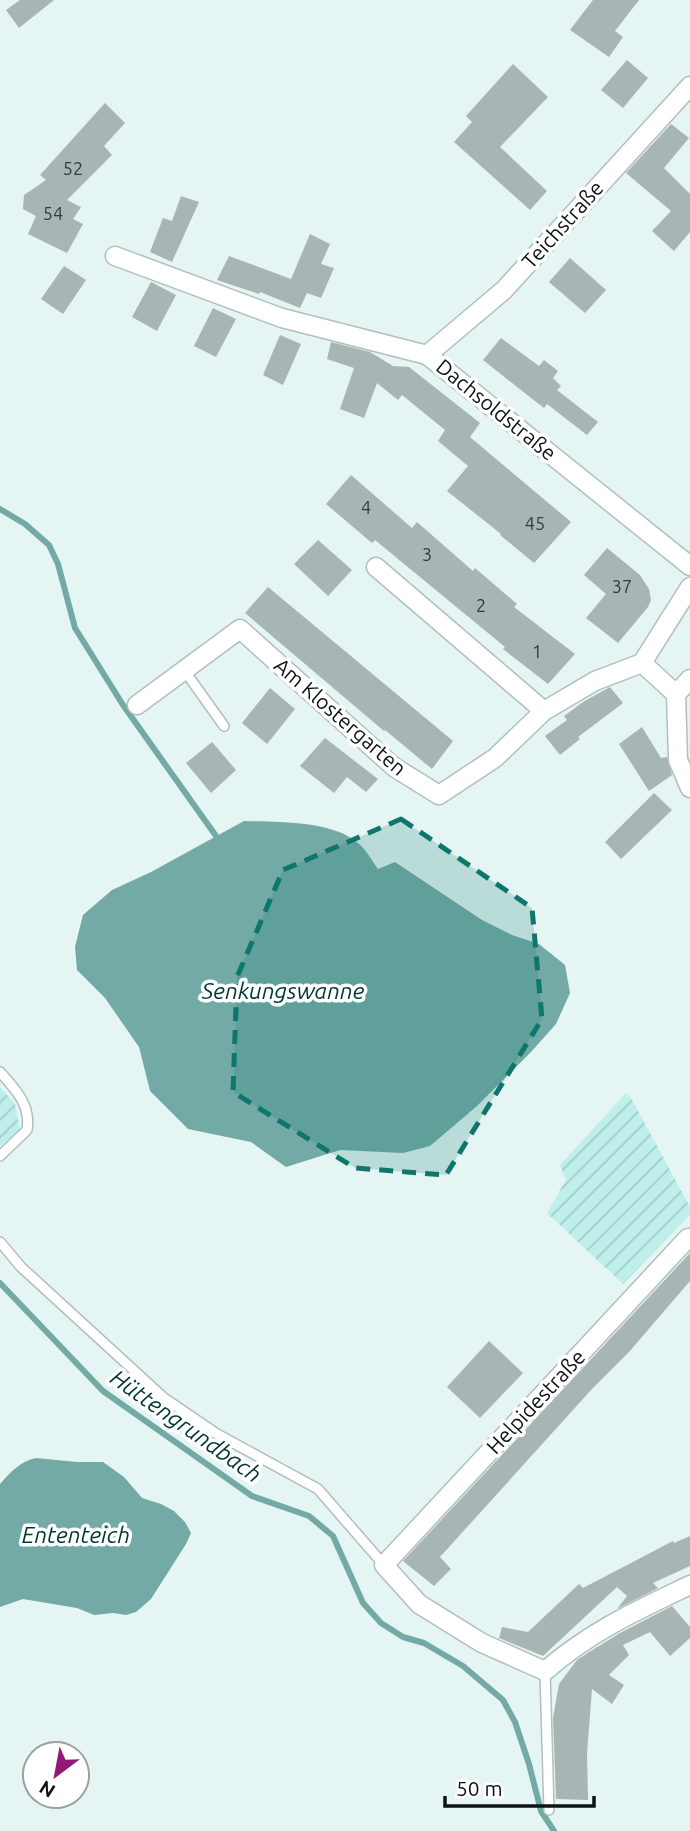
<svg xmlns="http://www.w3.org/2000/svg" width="690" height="1831" font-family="Ubuntu,sans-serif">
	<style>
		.garden { fill: url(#garden-furrows) }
		.water { fill: #73aaa5 }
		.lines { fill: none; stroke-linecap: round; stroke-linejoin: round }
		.stream { stroke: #73aaa5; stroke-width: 6 }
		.building { fill: #a7b5b4 }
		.lane-casing { stroke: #b1bfbe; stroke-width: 12 }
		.street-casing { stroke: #b1bfbe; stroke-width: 21 }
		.lane { stroke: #fff; stroke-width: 9 }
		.street { stroke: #fff; stroke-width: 18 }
		.marked { fill: #0f766e; fill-opacity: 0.2; stroke: #0f766e; stroke-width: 5; stroke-dasharray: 14 9; stroke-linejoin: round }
		.labels { text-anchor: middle; stroke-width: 7; stroke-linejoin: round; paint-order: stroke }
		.number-label { font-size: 18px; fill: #343b3a }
		.street-label { font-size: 21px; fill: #0d1212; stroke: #fff }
		.water-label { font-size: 23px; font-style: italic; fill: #003734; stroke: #fff }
	</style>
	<defs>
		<pattern id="garden-furrows" width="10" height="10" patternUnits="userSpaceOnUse" patternTransform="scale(1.75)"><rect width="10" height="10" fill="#beefea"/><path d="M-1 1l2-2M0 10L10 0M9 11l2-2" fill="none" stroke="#a2ccc8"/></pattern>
	</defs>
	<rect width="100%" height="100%" fill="#e5f5f3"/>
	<g class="garden">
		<polygon points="0,1087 15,1104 20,1130 0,1146"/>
		<polygon points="626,1093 631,1098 690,1207 690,1215 623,1284 547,1213 566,1180 560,1165"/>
	</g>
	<g class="water">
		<path d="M244 821C276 822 332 820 358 843 366 849 372 861 378 869L395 862 482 920 512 935 539 944 565 965 570 993 556 1024 531 1052 477 1106 430 1146 403 1153 340 1150 286 1167 251 1142 188 1129 150 1091 139 1047 105 998 77 970 75 947 83 915 112 890 151 872Z"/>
		<path d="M36 1458 77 1462H103L124 1477 142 1498 161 1504 174 1511 185 1522 191 1533 186 1544 151 1599 136 1612 126 1615 113 1613 94 1615 77 1608 23 1599 0 1607V1484C11 1472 20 1461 36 1458Z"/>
	</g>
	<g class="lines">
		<g class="stream">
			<polyline points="0,509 25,524 49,545 58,564 75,628 123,705 216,836"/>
			<polyline points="0,1283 103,1391 252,1496 309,1516 333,1536 363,1603 381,1623 403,1637 424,1643 463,1666 503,1700 515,1722 529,1764 541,1811 554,1831"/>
		</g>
	</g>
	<g class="building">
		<polygon points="20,0 54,0 19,28 6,10"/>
		<polygon points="593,0 639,0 615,31 623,37 609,57 570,30"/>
		<polygon points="627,60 648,78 623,108 601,90"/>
		<polygon points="513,64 548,97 500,147 547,191 530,210 454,142 472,122 466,116"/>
		<polygon points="105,103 125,123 104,146 112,155 67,200 81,207 73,219 83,224 67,253 28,234 36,216 23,209 24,195 46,180 40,175"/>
		<polygon points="671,124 689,138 664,168 690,194 690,232 674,251 652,231 671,211 626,173"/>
		<polygon points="181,196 199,202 172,262 150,252 163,218 172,221"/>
		<polygon points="310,234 330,244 321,264 334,268 321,298 307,293 300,308 260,292 259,294 217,280 229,256 291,279"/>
		<polygon points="570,258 606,290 585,313 549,282"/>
		<polygon points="64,266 86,280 63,314 41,299"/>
		<polygon points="151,282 176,295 157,331 132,317"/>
		<polygon points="213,308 236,319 216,357 194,346"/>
		<polygon points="280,335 301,344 283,385 263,375"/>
		<polygon points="501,338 539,366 544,360 558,371 553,378 561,386 557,390 598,422 587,435 547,404 544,408 531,398 483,360"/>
		<polygon points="331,342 370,352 393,366 409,367 480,423 470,437 571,522 534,563 500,535 501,534 447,491 468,466 438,441 445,430 402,395 398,400 377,383 364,418 340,409 354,368 327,359"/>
		<polygon points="351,475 412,528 417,522 473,571 475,568 517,604 514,607 575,654 548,684 503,649 505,647 375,540 372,543 326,504"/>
		<polygon points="318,540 352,570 328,596 294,564"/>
		<polygon points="607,548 640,575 649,589 651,600 648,607 618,643 586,618 606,594 584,575"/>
		<polygon points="268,587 453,741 432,769 385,730 384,731 245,613"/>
		<polygon points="610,687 623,703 578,737 580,739 560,755 545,736 567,720 564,716 583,702"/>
		<polygon points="270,688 295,709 267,744 242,723"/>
		<polygon points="642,727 661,758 667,757 672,775 649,791 619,744"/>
		<polygon points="325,738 378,779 366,792 347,777 334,793 300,766"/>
		<polygon points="212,742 236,770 211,793 186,763"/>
		<polygon points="654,793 672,810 621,859 605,842"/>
		<polygon points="690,1253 690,1281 629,1352 592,1389 440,1557 451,1569 434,1586 403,1561"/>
		<polygon points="489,1341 523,1373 480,1418 447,1387"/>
		<polygon points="690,1536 690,1566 653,1583 658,1588 617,1609 627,1596 617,1587 543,1656 499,1638 502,1627 528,1632 579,1584 583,1588 673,1541 674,1543"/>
		<polygon points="672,1606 690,1627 690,1638 670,1656 650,1632 623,1645 629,1655 609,1675 624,1685 612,1704 592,1689 587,1753 588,1800 556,1799 553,1718 559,1684 577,1660 586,1654 620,1633"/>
	</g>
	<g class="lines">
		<g class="lane-casing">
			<g id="lane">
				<polyline points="184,670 224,726"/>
				<path d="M0 1072C16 1090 31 1105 27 1130L0 1156"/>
				<polyline points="0,1242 21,1267 164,1398 217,1434 318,1489 384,1565"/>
				<polyline points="545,1671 549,1810"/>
			</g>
		</g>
		<g class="street-casing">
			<g id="street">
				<polyline points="115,256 282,318 427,355 690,566"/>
				<polyline points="427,355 504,290 690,86"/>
				<polyline points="376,567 544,711"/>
				<polyline points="690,587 642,663 676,694 678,760 690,788"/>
				<polyline points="676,694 690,679"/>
				<polyline points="137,705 240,629 394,767 439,795 495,758 544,711 595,681 642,663"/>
				<path d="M688 1238 384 1565 419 1604 482 1643 545 1671C591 1631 636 1611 690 1585"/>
			</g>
		</g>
		<use href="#lane" class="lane"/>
		<use href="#street" class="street"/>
	</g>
	<path class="marked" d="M401 819 532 908 542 1019 446 1175 355 1168 233 1092 237 977 283 870Z"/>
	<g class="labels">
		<g class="number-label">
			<text x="73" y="175">52</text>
			<text x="53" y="220">54</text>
			<text x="366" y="514">4</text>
			<text x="535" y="530">45</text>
			<text x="427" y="561">3</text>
			<text x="622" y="593">37</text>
			<text x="481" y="612">2</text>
			<text x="537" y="658">1</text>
		</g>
		<g class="street-label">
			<text transform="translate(563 225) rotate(-48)" y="7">Teichstraße</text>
			<text transform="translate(496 410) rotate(39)" y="7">Dachsoldstraße</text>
			<text transform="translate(340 717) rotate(41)" y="7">Am Klostergarten</text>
			<text transform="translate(536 1402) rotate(-47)" y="7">Helpidestraße</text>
		</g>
		<g class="water-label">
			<text x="283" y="999">Senkungswanne</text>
			<text transform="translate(186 1426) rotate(35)" y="8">Hüttengrundbach</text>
			<text x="76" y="1543">Ententeich</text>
		</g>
	</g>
	<g transform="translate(56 1775) rotate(212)"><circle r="33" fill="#ffffff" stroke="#9ea0a0" stroke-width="2"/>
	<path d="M0-5L12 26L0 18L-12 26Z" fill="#911977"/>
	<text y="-10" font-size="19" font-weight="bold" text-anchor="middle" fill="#0d1212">N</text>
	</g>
	<path d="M445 1796v10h149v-10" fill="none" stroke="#0d1212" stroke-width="3.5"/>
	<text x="456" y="1796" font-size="21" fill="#0d1212" stroke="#ffffff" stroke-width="5" paint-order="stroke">50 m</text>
</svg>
